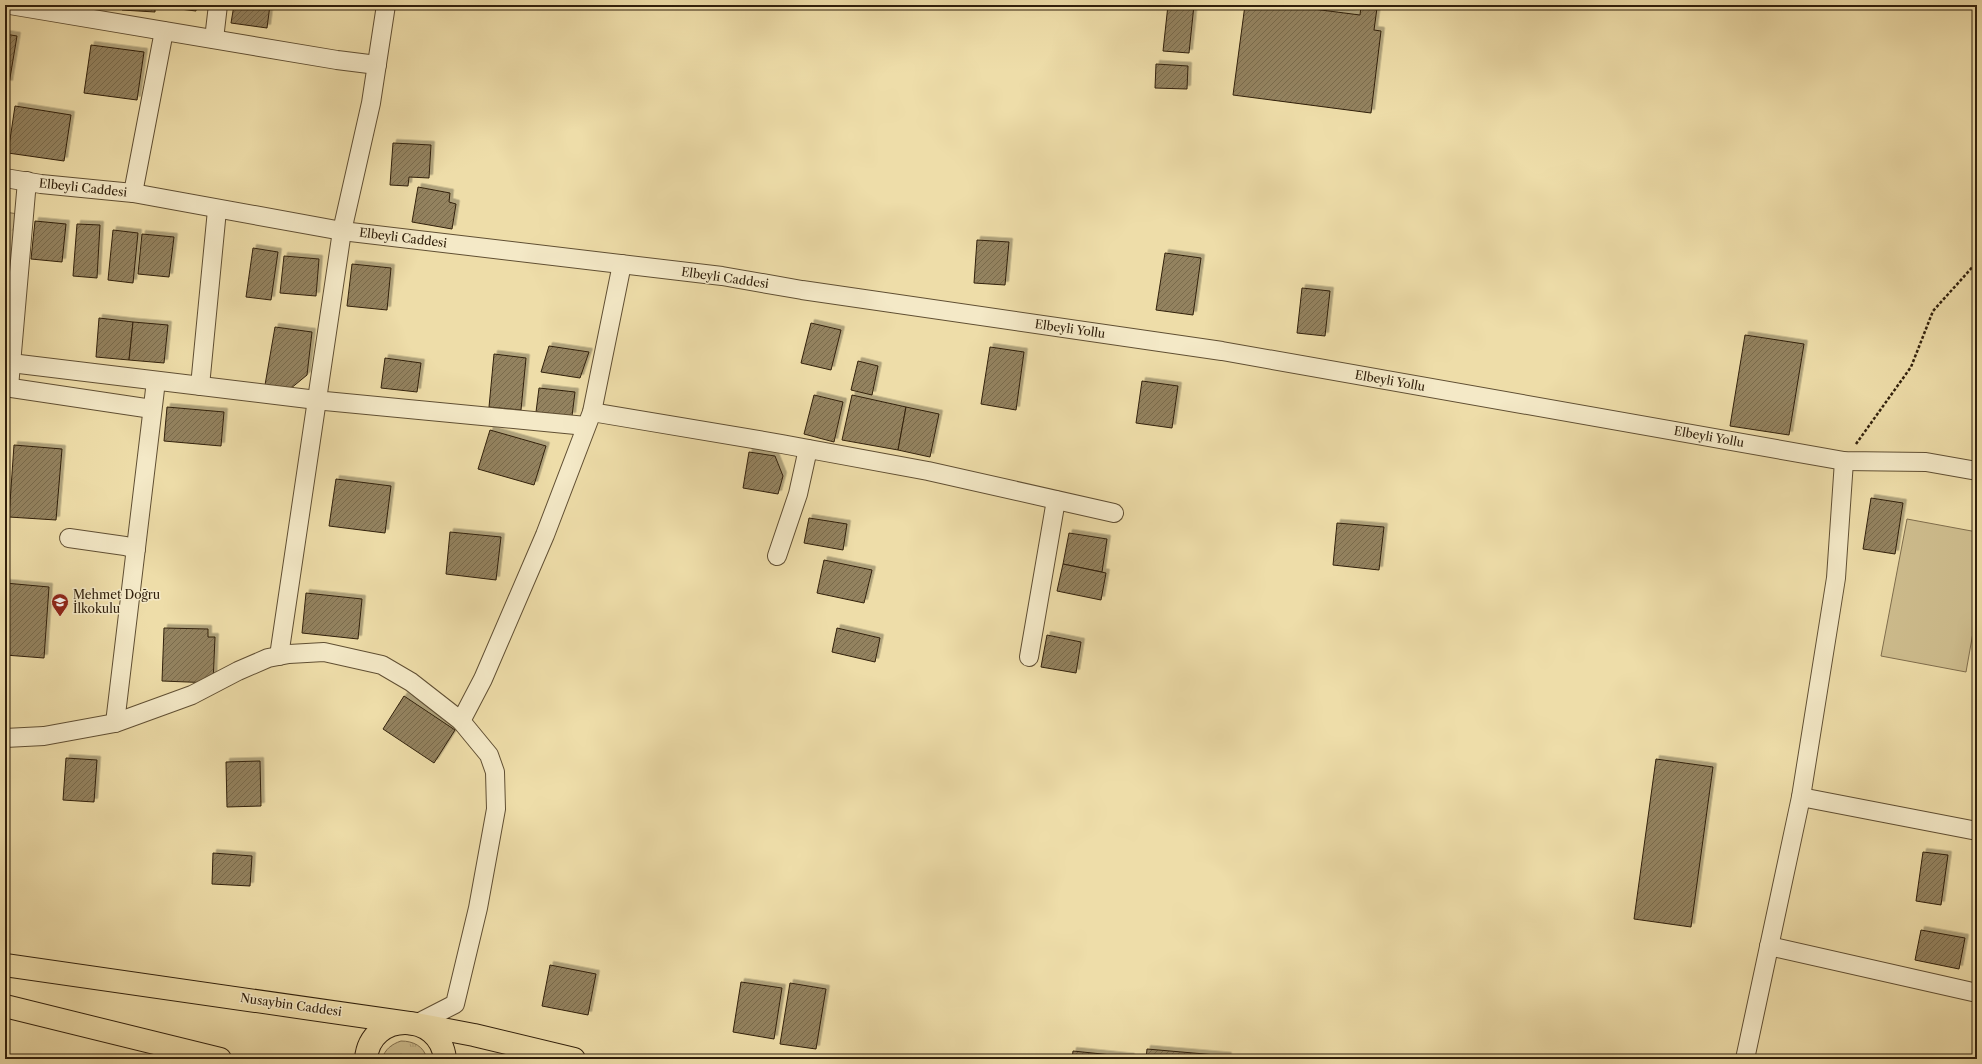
<svg xmlns="http://www.w3.org/2000/svg" width="1982" height="1064" font-family="'Libre Caslon Text',serif">
	<style>
		.grass { fill: url(#grass-tufts); stroke: #806e4d }
		.park { fill: url(#park-crowns); stroke: #806e4d }
		.garden { fill: #cebd8e; stroke: #806e4d }
		.building { fill: url(#building-hatch); stroke: #31200c; filter: url(#shadow) }
		.lines { fill: none; stroke-linecap: round; stroke-linejoin: round }
		.minor-casing { stroke: #604f33; stroke-width: 20 }
		.highway-casing { stroke: #31200c; stroke-width: 24 }
		.path { stroke: #31200c; stroke-width: 2.5; stroke-dasharray: 3 2; stroke-linecap: butt }
		.minor { stroke: #f4e9c7; stroke-width: 18 }
		.highway { stroke: #eedda9; stroke-width: 22 }
		.labels { text-anchor: middle; stroke-width: 3; stroke-linejoin: round; paint-order: stroke }
		.street-label { font-size: 12px; fill: #31200c; stroke: #f4e9c7 }
		.poi-label { font-size: 12px; fill: #31200c; stroke: #f4e9c7; text-anchor: start }
	</style>
	<defs>
		<pattern id="grass-tufts" width="24" height="20" patternUnits="userSpaceOnUse"><rect width="24" height="20" fill="#cebd8e"/><path d="M3 7l-1-3M5 7V3M7 7l1-3M15 17l-1-3M17 17v-4M19 17l1-3" fill="none" stroke="#b1a279"/></pattern>
		<pattern id="park-crowns" width="20" height="18" patternUnits="userSpaceOnUse"><rect width="20" height="18" fill="#cebd8e"/><path d="M2 6a3 3 0 1 1 6 0M12 15a3 3 0 1 1 6 0" fill="none" stroke="#b1a279"/></pattern>
		<pattern id="building-hatch" width="6" height="6" patternUnits="userSpaceOnUse"><rect width="6" height="6" fill="#93825e"/><path d="M-1 1l2-2M0 6l6-6M5 7l2-2" fill="none" stroke="#796a4c"/></pattern>
		<filter id="shadow"><feDropShadow dx="3.5" dy="-3.5" stdDeviation="0" flood-color="#0004"/></filter>
	</defs>
	<rect width="100%" height="100%" fill="#eedda9"/>
	<filter id="stains"><feTurbulence type="fractalNoise" baseFrequency=".005" numOctaves="4"/><feColorMatrix values="0 0 0 0 .2 0 0 0 0 .09 0 0 0 0 .02 0 0 0 .5 -.17"/></filter>
	<radialGradient id="worn" r=".72"><stop offset=".6" stop-color="#630" stop-opacity="0"/><stop offset="1" stop-color="#630" stop-opacity=".3"/></radialGradient>
	<path class="grass" d="M401 1041C413 1041 424 1046 427 1059H382C385 1049 392 1044 401 1041Z"/>
	<polygon class="park" points="5,212 18,214 5,329"/>
	<polygon class="garden" points="1907,519 1977,532 1977,610 1966,672 1881,656"/>
	<g class="building">
		<polygon points="122,5 155,5 155,12 122,10"/>
		<polygon points="164,5 196,5 196,11 164,7"/>
		<polygon points="234,5 270,5 267,28 231,23"/>
		<polygon points="1168,5 1194,5 1189,53 1163,51"/>
		<polygon points="1245,5 1282,5 1360,15 1361,6 1377,8 1374,30 1381,31 1371,113 1233,95"/>
		<polygon points="5,34 17,36 9,84 5,83"/>
		<polygon points="91,45 144,52 137,100 84,93"/>
		<polygon points="1156,64 1188,66 1187,89 1155,88"/>
		<polygon points="15,106 71,115 64,161 8,153"/>
		<polygon points="393,143 431,145 429,178 409,177 408,186 390,185"/>
		<polygon points="418,187 450,193 449,202 456,204 452,229 412,222"/>
		<polygon points="35,221 66,224 62,262 31,259"/>
		<polygon points="77,224 100,225 97,278 73,276"/>
		<polygon points="113,230 138,233 133,283 108,280"/>
		<polygon points="142,234 174,237 169,277 138,274"/>
		<polygon points="977,240 1009,242 1005,285 974,283"/>
		<polygon points="253,248 278,252 271,300 246,297"/>
		<polygon points="1165,253 1201,258 1193,315 1156,310"/>
		<polygon points="284,256 319,259 316,296 280,293"/>
		<polygon points="352,264 391,268 387,310 347,306"/>
		<polygon points="1302,288 1330,291 1325,336 1297,333"/>
		<polygon points="99,318 133,322 129,360 96,357"/>
		<polygon points="133,322 168,325 164,363 129,360"/>
		<polygon points="811,323 841,330 831,370 801,363"/>
		<polygon points="275,327 312,332 307,375 290,389 265,385"/>
		<polygon points="1745,335 1804,344 1789,435 1730,426"/>
		<polygon points="549,346 589,352 580,378 541,372"/>
		<polygon points="990,347 1024,352 1016,410 981,404"/>
		<polygon points="494,354 526,358 521,410 489,407"/>
		<polygon points="385,358 421,363 417,392 381,388"/>
		<polygon points="858,361 878,366 872,395 851,390"/>
		<polygon points="1142,381 1178,386 1172,428 1136,423"/>
		<polygon points="539,388 575,392 572,416 536,412"/>
		<polygon points="814,395 843,402 834,442 804,434"/>
		<polygon points="852,395 906,407 898,450 842,440"/>
		<polygon points="167,407 224,412 221,446 164,441"/>
		<polygon points="906,407 939,414 930,457 898,450"/>
		<polygon points="490,430 546,446 534,485 478,469"/>
		<polygon points="14,445 62,449 56,520 9,517"/>
		<polygon points="749,452 775,456 783,476 778,494 743,488"/>
		<polygon points="336,479 391,486 385,533 329,526"/>
		<polygon points="1871,498 1903,503 1895,554 1863,549"/>
		<polygon points="809,518 847,524 843,550 804,543"/>
		<polygon points="1337,523 1384,527 1379,570 1333,565"/>
		<polygon points="450,532 501,537 496,580 446,574"/>
		<polygon points="1069,533 1107,539 1102,572 1063,564"/>
		<polygon points="824,560 872,570 864,603 817,593"/>
		<polygon points="1063,564 1106,573 1101,600 1057,591"/>
		<polygon points="5,583 49,587 44,658 5,655"/>
		<polygon points="306,593 362,599 358,639 302,633"/>
		<polygon points="164,628 208,629 208,637 215,637 213,683 162,681"/>
		<polygon points="837,628 880,638 875,662 832,652"/>
		<polygon points="1047,635 1081,642 1076,673 1041,667"/>
		<polygon points="404,696 455,730 434,763 383,729"/>
		<polygon points="66,758 97,760 94,802 63,800"/>
		<polygon points="1656,759 1713,767 1691,927 1634,919"/>
		<polygon points="260,761 261,806 227,807 226,762"/>
		<polygon points="1923,852 1948,855 1941,905 1916,901"/>
		<polygon points="213,853 252,856 250,886 212,884"/>
		<polygon points="1921,930 1965,938 1959,969 1915,960"/>
		<polygon points="1977,952 1977,976 1973,976"/>
		<polygon points="550,965 596,974 588,1015 542,1006"/>
		<polygon points="741,982 782,988 774,1039 733,1032"/>
		<polygon points="790,983 826,989 816,1049 780,1044"/>
		<polygon points="1147,1049 1228,1056 1227,1059 1146,1059"/>
		<polygon points="1073,1051 1131,1057 1131,1059 1072,1059"/>
	</g>
	<g class="lines">
		<g class="minor-casing">
			<g id="minor">
				<polyline points="10,5 337,60 377,65"/>
				<polyline points="214,39 218,5"/>
				<polyline points="5,178 41,184 133,193 342,231 722,276 802,290 1222,351 1844,461 1926,462 1977,471"/>
				<polyline points="133,193 164,31"/>
				<polyline points="11,363 325,401 586,426"/>
				<polyline points="200,386 217,210"/>
				<polyline points="5,387 152,409"/>
				<polyline points="9,387 27,181"/>
				<polyline points="592,412 782,444 928,471 1114,513"/>
				<polyline points="69,538 125,546 136,549"/>
				<polyline points="777,556 798,494 808,449"/>
				<polyline points="279,656 342,231 371,103 386,5"/>
				<polyline points="1029,657 1056,500"/>
				<polyline points="461,721 483,679 545,535 592,412 622,264"/>
				<polyline points="115,723 156,381"/>
				<polyline points="5,738 44,736 115,723 192,695 238,671 268,658 289,654 324,652 382,665 411,682 461,721 489,755 495,772 496,809 478,908 455,1004 416,1024"/>
				<polyline points="1801,797 1977,831"/>
				<polyline points="1769,946 1977,993"/>
				<polyline points="1745,1059 1801,797 1836,578 1844,461"/>
			</g>
		</g>
		<g class="highway-casing">
			<g id="highway">
				<polyline points="5,965 416,1024 474,1035 574,1059"/>
				<polyline points="5,1006 220,1059"/>
				<path d="M366 1059C370 1011 440 1011 445 1059"/>
			</g>
		</g>
		<polyline class="path" points="1856,444 1911,367 1933,311 1977,262"/>
		<use href="#minor" class="minor"/>
		<use href="#highway" class="highway"/>
	</g>
	<defs>
		<g id="school-pin" transform="scale(0.9)"><path d="M0 17L-7.5 6A9.5 9.5 0 1 1 7.5 6Z" fill="#8f2418" stroke="#f4e9c7"/><path d="M0-5L7-2L0 1L-7-2ZM-4 1L0 2.5L4 1V4Q0 6-4 4Z" fill="#fff"/></g>
	</defs>
	<g fill-rule="evenodd">
		<use href="#school-pin" x="60" y="602"/>
	</g>
	<g class="labels">
		<g class="street-label">
			<text transform="translate(83 188) rotate(6)" y="4">Elbeyli Caddesi</text>
			<text transform="translate(403 238) rotate(7)" y="4">Elbeyli Caddesi</text>
			<text transform="translate(725 278) rotate(8)" y="4">Elbeyli Caddesi</text>
			<text transform="translate(1070 329) rotate(8)" y="4">Elbeyli Yollu</text>
			<text transform="translate(1390 381) rotate(10)" y="4">Elbeyli Yollu</text>
			<text transform="translate(1709 437) rotate(10)" y="4">Elbeyli Yollu</text>
			<text transform="translate(291 1005) rotate(8)" y="4">Nusaybin Caddesi</text>
		</g>
		<g class="poi-label">
			<text x="73" y="599">Mehmet Doğru<tspan x="73" dy="14">İlkokulu</tspan></text>
		</g>
	</g>
	<rect width="1982" height="1064" fill="none" stroke="#eedda9" stroke-width="20"/>
	<rect x="6" y="6" width="1970" height="1052" fill="none" stroke="#31200c" stroke-width="2"/>
	<rect x="10" y="10" width="1962" height="1044" fill="none" stroke="#31200c"/>
	<rect width="100%" height="100%" filter="url(#stains)"/>
	<rect width="100%" height="100%" fill="url(#worn)"/>
</svg>
